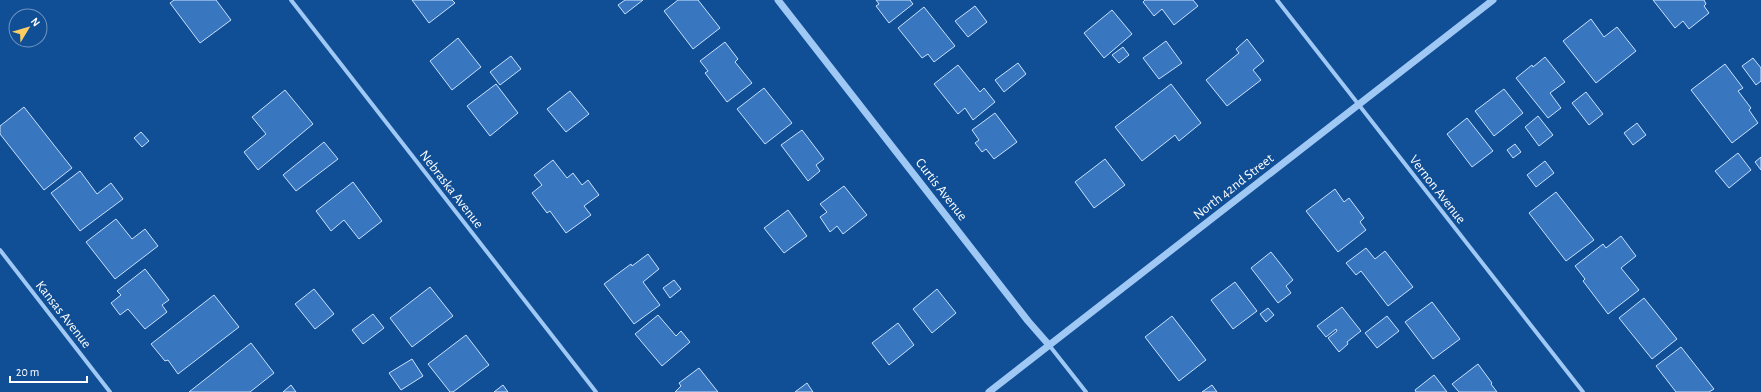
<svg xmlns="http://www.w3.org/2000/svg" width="1761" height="392" font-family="'Alegreya Sans',sans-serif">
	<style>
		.building { fill: #3877bf; stroke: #c7e1fe }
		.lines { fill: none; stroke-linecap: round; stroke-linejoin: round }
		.minor { stroke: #9fc8f4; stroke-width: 4 }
		.tertiary { stroke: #9fc8f4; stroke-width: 7 }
		.labels { text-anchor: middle; stroke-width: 3.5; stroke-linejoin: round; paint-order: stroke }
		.street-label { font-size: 14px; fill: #fff; stroke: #104e96 }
	</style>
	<rect width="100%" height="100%" fill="#104e96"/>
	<g class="building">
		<polygon points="174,0 216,0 231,20 200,43 170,3"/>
		<polygon points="412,0 452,0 455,3 429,23"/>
		<polygon points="625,0 643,0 625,14 618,5"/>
		<polygon points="678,0 698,0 720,28 693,49 664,11"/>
		<polygon points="876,0 910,0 913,4 889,23 876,6 879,4"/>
		<polygon points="1145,0 1193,0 1198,6 1174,25 1162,9 1154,16 1143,2"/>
		<polygon points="1653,0 1704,0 1706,4 1704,6 1709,13 1689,29 1683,21 1675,28"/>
		<polygon points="975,6 987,22 968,37 955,21"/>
		<polygon points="924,7 955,46 934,62 928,54 922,58 898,28"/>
		<polygon points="1112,10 1132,34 1104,58 1084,33"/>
		<polygon points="1591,19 1604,37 1617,27 1636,51 1596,83 1563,41"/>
		<polygon points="458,38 481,67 452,90 430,61"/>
		<polygon points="1247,39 1264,61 1253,70 1261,80 1227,106 1206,80 1239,53 1236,49"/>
		<polygon points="1166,41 1182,63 1159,79 1143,58"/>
		<polygon points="725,42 738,59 735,62 752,83 727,102 705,73 708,71 700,61"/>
		<polygon points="1123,47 1129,55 1119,63 1112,55"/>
		<polygon points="511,56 521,69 500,85 490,72"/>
		<polygon points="1545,57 1565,82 1550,93 1561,108 1548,118 1516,78 1532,65 1533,67"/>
		<polygon points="1753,58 1761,68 1761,81 1756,85 1742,66"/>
		<polygon points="1018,63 1026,74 1004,92 995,80"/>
		<polygon points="1725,64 1743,88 1738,91 1751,108 1749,110 1758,123 1732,143 1691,90"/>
		<polygon points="958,65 980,92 984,88 995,102 973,120 965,108 958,114 934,84"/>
		<polygon points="496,84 518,113 490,136 467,106"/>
		<polygon points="1171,84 1201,123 1179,141 1175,135 1142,161 1115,127"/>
		<polygon points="764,88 792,123 765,144 737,109"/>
		<polygon points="1504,89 1523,113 1494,136 1475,111"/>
		<polygon points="285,90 313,124 258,170 244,152 266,134 252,117"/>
		<polygon points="570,91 589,114 566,132 547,109"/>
		<polygon points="1586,92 1603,114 1589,125 1572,103"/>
		<polygon points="24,107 72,168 44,190 0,134 0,126"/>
		<polygon points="995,113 1017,142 994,159 986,149 982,152 975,143 979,140 972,130"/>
		<polygon points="1538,116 1553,135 1539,146 1525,127"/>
		<polygon points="1467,118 1493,151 1472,167 1447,134"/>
		<polygon points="1637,123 1646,135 1633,145 1624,133"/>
		<polygon points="802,130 824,159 816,165 820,171 808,181 781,145"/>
		<polygon points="141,132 149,141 142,147 134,138"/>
		<polygon points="324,142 338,159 296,191 283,175"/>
		<polygon points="1515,144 1521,152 1513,158 1507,150"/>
		<polygon points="1738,153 1751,170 1729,188 1715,171"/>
		<polygon points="1761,157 1761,170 1755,162"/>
		<polygon points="1105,159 1125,185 1094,208 1075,182"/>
		<polygon points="553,160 567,178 573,173 582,185 588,180 599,195 584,206 591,215 566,233 550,211 547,213 532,193 542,185 534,175"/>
		<polygon points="1545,161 1554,173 1536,187 1527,175"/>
		<polygon points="80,171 97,194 111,183 123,199 80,231 51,193"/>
		<polygon points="353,182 382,221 359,239 344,220 331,231 316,211"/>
		<polygon points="844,186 867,215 843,234 837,226 830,232 820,217 827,212 820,204"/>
		<polygon points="1335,189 1344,202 1349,198 1364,218 1360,222 1366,230 1338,252 1306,211"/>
		<polygon points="1556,192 1594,240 1566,261 1529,213"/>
		<polygon points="788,210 807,236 784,253 764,228"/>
		<polygon points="116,219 132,239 145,229 158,246 115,279 86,242"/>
		<polygon points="1621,236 1636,256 1621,268 1639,290 1608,314 1583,281 1585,279 1575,266 1603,244 1606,248"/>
		<polygon points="1366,248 1375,259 1385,251 1413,287 1388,306 1361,271 1356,275 1346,263"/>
		<polygon points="1271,252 1293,280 1286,286 1291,293 1278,303 1251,268"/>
		<polygon points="648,254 659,269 643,282 660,305 634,324 604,284 631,264 632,266"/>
		<polygon points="145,269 169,300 162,305 167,312 145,329 128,309 120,315 111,303 121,295 117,291"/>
		<polygon points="674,280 681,289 670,298 663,288"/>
		<polygon points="1235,282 1257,311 1233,329 1211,300"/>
		<polygon points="430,287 453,316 412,347 390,318"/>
		<polygon points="314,289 334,314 315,329 295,304"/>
		<polygon points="937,289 956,313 932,333 913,309"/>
		<polygon points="214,295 239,327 178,374 168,360 165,361 151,344"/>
		<polygon points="1644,298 1677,339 1652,359 1619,318"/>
		<polygon points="1432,302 1460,339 1433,359 1405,322"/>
		<polygon points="1342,307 1361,331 1347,342 1348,344 1339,352 1328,338 1337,331 1336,329 1326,337 1317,326"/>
		<polygon points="1268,308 1274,315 1266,322 1260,314"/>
		<polygon points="373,314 384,328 363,344 352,330"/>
		<polygon points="658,315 676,336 681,331 690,342 662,366 635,334"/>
		<polygon points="1172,316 1206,360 1179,381 1145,337"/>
		<polygon points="1387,316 1399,331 1377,348 1365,333"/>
		<polygon points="898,323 914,345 889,365 872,343"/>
		<polygon points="466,335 489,365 453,392 450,392 428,364"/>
		<polygon points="251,343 274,373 250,392 189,392"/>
		<polygon points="1681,347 1714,389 1709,392 1676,392 1656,366"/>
		<polygon points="412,359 423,376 401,390 389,373"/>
		<polygon points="1478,364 1492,383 1491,384 1497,392 1459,392 1452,384"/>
		<polygon points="699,368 718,392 675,392 681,386 679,383"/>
		<polygon points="1434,375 1447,392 1416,392 1415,390"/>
		<polygon points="807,383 813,392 795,392"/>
		<polygon points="291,385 296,392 283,392"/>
		<polygon points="503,385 508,392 494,392"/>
		<polygon points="1212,385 1217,392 1202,392"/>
	</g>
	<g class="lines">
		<g class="minor">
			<polyline points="291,0 596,392"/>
			<polyline points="1277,0 1583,392"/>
			<polyline points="0,250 110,392"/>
			<polyline points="1049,345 1086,392"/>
		</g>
		<g class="tertiary">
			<polyline points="778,0 1028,321 1049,345"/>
			<polyline points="989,392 1493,0"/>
		</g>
	</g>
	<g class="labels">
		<g class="street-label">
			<text transform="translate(1233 186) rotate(-38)" y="5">North 42nd Street</text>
			<text transform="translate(452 189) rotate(52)" y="5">Nebraska Avenue</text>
			<text transform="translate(942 189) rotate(52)" y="5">Curtis Avenue</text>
			<text transform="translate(1438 189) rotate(52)" y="5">Vernon Avenue</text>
			<text transform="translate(64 314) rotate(52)" y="5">Kansas Avenue</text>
		</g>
	</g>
	<g transform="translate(28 28) rotate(52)"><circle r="19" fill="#104e96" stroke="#7095c0"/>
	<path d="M0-3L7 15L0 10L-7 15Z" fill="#ffce62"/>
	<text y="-6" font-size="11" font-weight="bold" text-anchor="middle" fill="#ffffff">N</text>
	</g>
	<path d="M10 376v6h77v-6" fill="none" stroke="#ffffff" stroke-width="2"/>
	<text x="16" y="376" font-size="12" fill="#ffffff" stroke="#104e96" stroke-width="3" paint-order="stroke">20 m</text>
</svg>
